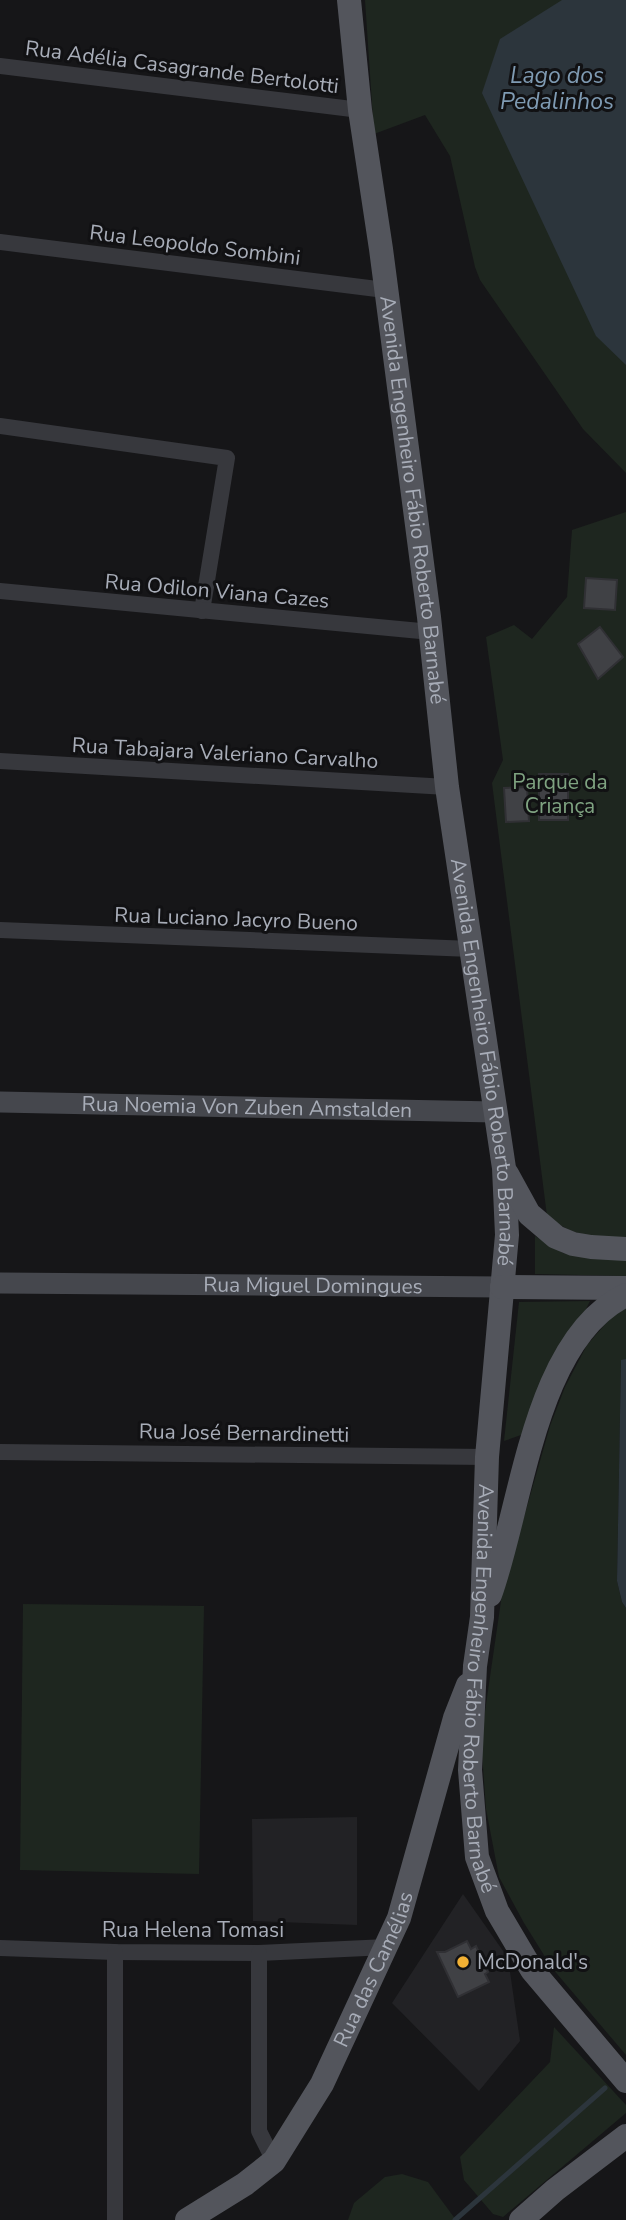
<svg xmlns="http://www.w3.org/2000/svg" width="626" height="2220" font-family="'Nunito Sans',sans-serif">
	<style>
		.built { fill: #222225 }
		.green { fill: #1e261f }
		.water { fill: #2c353c }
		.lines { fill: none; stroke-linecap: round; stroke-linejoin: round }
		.stream { stroke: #2c353c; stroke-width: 5 }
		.building { fill: #404145; stroke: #303034; stroke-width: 2 }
		.minor { stroke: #37383d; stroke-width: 16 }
		.secondary { stroke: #45474d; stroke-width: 21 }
		.primary { stroke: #53555c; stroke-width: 24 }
		.poi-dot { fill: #f2b134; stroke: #111113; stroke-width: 2.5 }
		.labels { text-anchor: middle; stroke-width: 6; stroke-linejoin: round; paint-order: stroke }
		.street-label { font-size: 21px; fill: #a8adb8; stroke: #111113 }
		.park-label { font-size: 21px; fill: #7fa381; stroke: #111113 }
		.poi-label { font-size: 21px; fill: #a8adb8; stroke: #111113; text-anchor: start }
		.water-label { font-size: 23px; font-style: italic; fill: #7f9bb3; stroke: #111113 }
	</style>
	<rect width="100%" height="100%" fill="#161618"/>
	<g class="built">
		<polygon points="357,1817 357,1925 253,1921 252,1819"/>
		<polygon points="463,1894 508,1958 520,2041 479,2091 392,2003"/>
	</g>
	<g class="green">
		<polygon points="365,0 626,0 626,473 583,429 480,280 475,267 450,156 425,115 374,134"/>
		<path d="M626 512V1238C593 1237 574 1237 547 1216L492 783 503 760 486 637 514 625 532 639 567 597 572 530Z"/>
		<polygon points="535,1236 563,1253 626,1260 626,1276 535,1274"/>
		<polygon points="590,1301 524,1434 504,1441 519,1302"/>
		<polygon points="626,1307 626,1359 621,1361 617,1581 622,1602 626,1608 626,2055 552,1968 524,1923 499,1877 486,1809 481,1739 502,1594 550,1426 565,1387 587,1345 614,1314"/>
		<polygon points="23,1604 204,1606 199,1874 20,1870"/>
		<polygon points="554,2027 626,2105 626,2113 503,2217 493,2214 464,2180 460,2157 550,2062"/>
		<polygon points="402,2174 428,2182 456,2220 348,2220 354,2203 385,2177"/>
	</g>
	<g class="water">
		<polygon points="562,0 626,0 626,365 596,336 482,93 500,39"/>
		<polygon points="626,1359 626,1608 622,1602 617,1581 621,1360"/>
	</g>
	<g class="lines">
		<polyline class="stream" points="455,2220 605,2088"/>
	</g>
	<g class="building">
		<polygon points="586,578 617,580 615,610 584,608"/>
		<polygon points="600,627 623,657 598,679 578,644"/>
		<rect x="539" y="774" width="29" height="46"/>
		<polygon points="527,787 529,821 506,822 504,788"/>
		<polygon points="467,1941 471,1949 476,1946 488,1972 485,1974 489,1982 458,1997 437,1952 445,1952"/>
	</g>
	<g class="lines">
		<g class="minor">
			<polyline points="0,66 360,110"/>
			<polyline points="0,242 385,290"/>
			<polyline points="0,426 227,458 202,611"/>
			<polyline points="0,591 431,632"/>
			<polyline points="0,761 447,787"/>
			<polyline points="0,930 471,949"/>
			<polyline points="0,1452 487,1457"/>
			<polyline points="0,1948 115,1952 259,1953 387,1947"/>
			<polyline points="115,1952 115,2220"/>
			<polyline points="259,1953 259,2131 274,2161"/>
		</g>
		<g class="secondary">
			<path id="s1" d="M0 1102 495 1112"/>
			<path id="s2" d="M0 1283 502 1287"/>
		</g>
		<g class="primary">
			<path id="s3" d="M349 0 360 110 381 249 429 617 447 787 504 1168 507 1235 487 1457 482 1617 475 1666 470 1770 477 1857 497 1911 532 1970 626 2081"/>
			<polyline points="507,1174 529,1214 556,1237 573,1244 591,1247 626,1249"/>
			<polyline points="502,1287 626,1288"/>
			<path d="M490 1595C522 1507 534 1339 626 1295"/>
			<path id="s4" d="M187 2220 245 2184 274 2161 322 2084 399 1918 455 1718 468 1685"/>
			<polyline points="521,2220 555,2190 626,2136"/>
		</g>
	</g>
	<circle class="poi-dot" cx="463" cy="1962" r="7"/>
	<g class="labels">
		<g class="street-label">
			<text transform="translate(182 67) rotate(7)" y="7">Rua Adélia Casagrande Bertolotti</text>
			<text transform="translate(195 245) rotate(7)" y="7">Rua Leopoldo Sombini</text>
			<text dy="7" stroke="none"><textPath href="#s3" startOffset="504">Avenida Engenheiro Fábio Roberto Barnabé</textPath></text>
			<text transform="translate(217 591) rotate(5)" y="7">Rua Odilon Viana Cazes</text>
			<text transform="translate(225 753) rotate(3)" y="7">Rua Tabajara Valeriano Carvalho</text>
			<text transform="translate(236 919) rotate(2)" y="7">Rua Luciano Jacyro Bueno</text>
			<text dy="7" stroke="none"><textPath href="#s3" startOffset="1071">Avenida Engenheiro Fábio Roberto Barnabé</textPath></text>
			<text dy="7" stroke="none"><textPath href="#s1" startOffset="247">Rua Noemia Von Zuben Amstalden</textPath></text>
			<text dy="7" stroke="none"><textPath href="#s2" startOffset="313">Rua Miguel Domingues</textPath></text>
			<text transform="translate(244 1433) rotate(1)" y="7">Rua José Bernardinetti</text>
			<text dy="7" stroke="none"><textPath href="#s3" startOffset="1701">Avenida Engenheiro Fábio Roberto Barnabé</textPath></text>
			<text x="193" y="1937">Rua Helena Tomasi</text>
			<text dy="7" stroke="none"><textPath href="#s4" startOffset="322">Rua das Camélias</textPath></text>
		</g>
		<g class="park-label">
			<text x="560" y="789">Parque da<tspan x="560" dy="24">Criança</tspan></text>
		</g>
		<g class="poi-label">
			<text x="477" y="1969">McDonald's</text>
		</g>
		<g class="water-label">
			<text x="557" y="83">Lago dos<tspan x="557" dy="26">Pedalinhos</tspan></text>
		</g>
	</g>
</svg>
